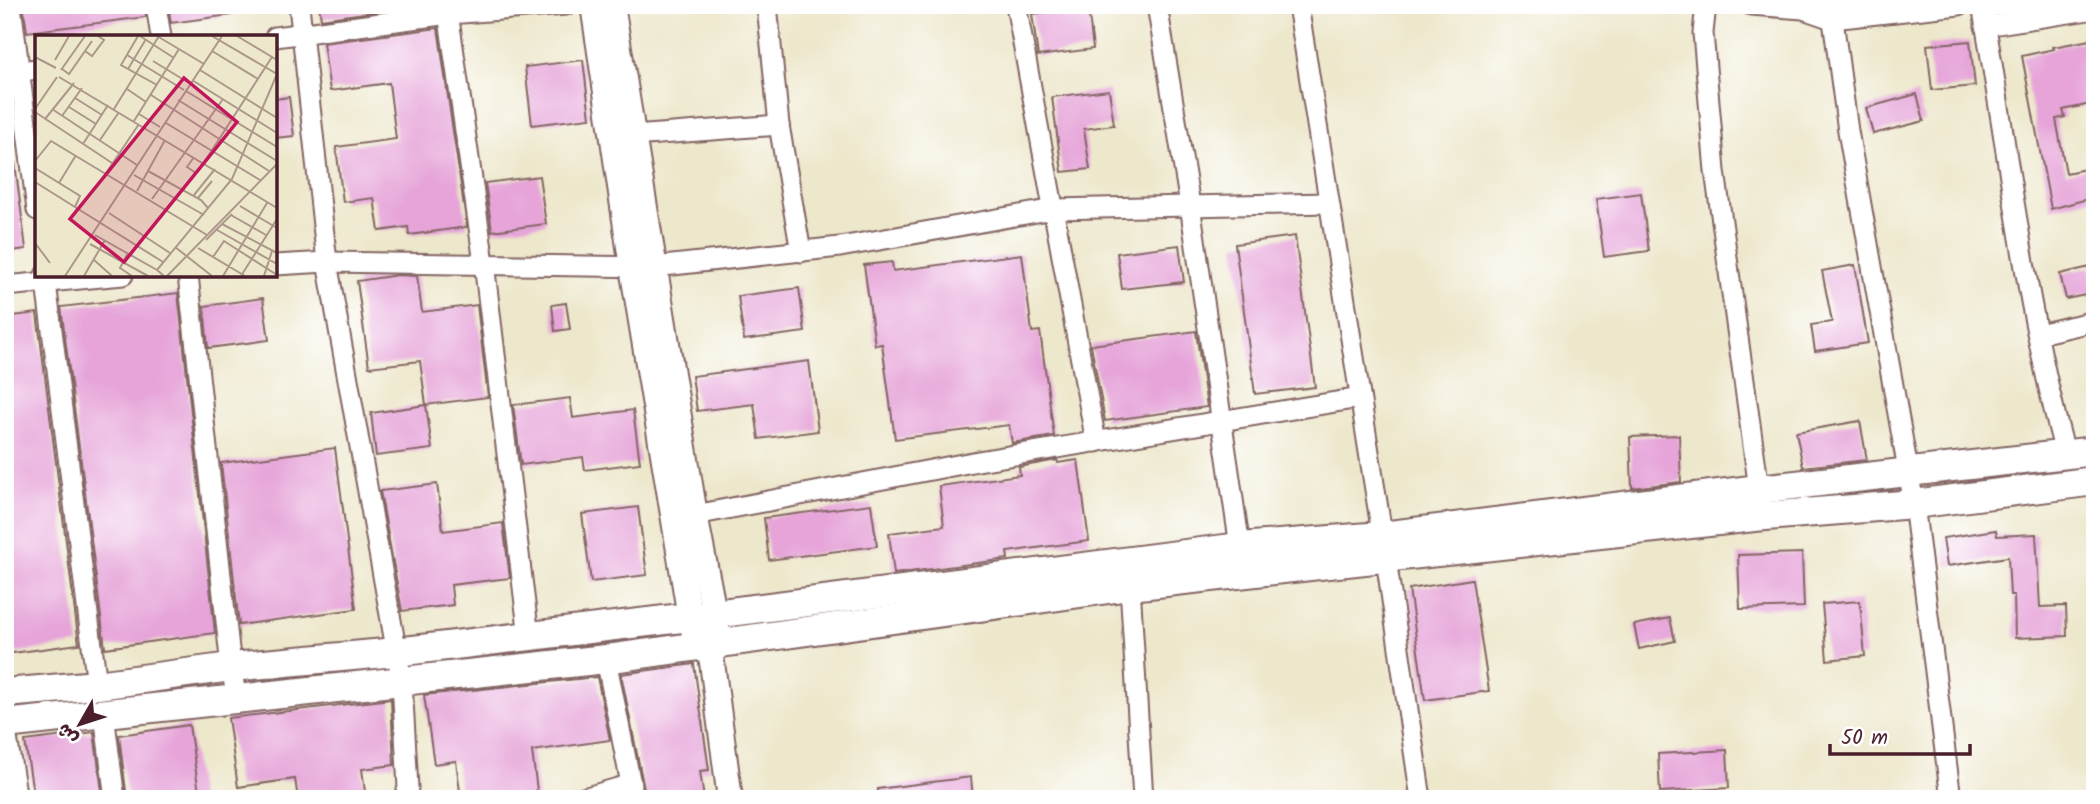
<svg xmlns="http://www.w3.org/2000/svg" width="2100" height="804" font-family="Kalam,'Playpen Sans Arabic',sans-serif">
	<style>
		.building { fill: #e6a4d9 }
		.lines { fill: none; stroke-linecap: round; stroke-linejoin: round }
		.minor-casing { stroke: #836563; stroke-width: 23 }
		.tertiary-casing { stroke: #836563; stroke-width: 28 }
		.secondary-casing { stroke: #836563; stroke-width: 32 }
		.minor { stroke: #fff; stroke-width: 19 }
		.tertiary { stroke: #fff; stroke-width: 24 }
		.secondary { stroke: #fff; stroke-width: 28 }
		.inset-road { fill: none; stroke: #ac978b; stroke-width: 2 }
		.view { fill: #c2185b; fill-opacity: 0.15; stroke: #c2185b; stroke-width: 3.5 }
		.inset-edge { fill: none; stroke: #4a1f2b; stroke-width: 3.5 }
	</style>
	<rect width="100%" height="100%" fill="#fff"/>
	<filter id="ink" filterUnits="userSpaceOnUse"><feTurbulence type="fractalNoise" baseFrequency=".0143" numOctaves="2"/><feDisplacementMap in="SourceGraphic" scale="14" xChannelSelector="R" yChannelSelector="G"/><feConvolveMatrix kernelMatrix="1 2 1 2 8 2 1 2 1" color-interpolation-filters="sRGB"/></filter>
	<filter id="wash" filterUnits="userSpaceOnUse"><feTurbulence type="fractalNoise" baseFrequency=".00686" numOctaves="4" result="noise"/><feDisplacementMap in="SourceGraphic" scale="28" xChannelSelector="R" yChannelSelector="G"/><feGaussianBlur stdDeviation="1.57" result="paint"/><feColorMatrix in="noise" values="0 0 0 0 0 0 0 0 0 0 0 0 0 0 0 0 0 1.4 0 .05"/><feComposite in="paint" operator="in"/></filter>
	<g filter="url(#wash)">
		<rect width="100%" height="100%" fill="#ede7cb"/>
		<g id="blocks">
			<g class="building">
				<polygon points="23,5 144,5 146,17 27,32"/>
				<polygon points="168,5 230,5 231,15 171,23"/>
				<polygon points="319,5 422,5 321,19"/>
				<polygon points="1088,7 1093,49 1038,56 1032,14"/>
				<polygon points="438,28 467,227 409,235 408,227 379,231 374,198 343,202 336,147 396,139 389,83 330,91 323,43"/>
				<polygon points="2095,39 2095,103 2063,110 2065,117 2056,119 2066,173 2095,167 2095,197 2051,209 2022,56 2054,49 2053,47"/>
				<polygon points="1970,41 1975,86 1932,90 1927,45"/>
				<polygon points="583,60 590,118 532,125 525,67"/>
				<polygon points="1109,90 1114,125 1084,129 1090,169 1062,172 1052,97"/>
				<polygon points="1917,94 1924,121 1873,134 1866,108"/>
				<polygon points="289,97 294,136 275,138 275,99"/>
				<polygon points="5,163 15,163 26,249 5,252"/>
				<polygon points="539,176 546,224 492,231 485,183"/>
				<polygon points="1641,193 1649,251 1604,257 1596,199"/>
				<polygon points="1295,236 1315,387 1255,394 1235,244"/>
				<polygon points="1179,245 1184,282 1122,289 1117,253"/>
				<polygon points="1022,254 1032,332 1040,331 1054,436 1012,443 1009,425 895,439 882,344 875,345 864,265 892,262 893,271"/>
				<polygon points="1855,265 1868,343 1815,351 1811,325 1832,322 1822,271"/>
				<polygon points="2090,267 2095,293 2066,299 2060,274"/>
				<polygon points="398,275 417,276 422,312 477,305 488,397 426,405 420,361 369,367 357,281"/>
				<polygon points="799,288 805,332 744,340 738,296"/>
				<polygon points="178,293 215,633 105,648 61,307"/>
				<polygon points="263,298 269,340 208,348 204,306"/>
				<polygon points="566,303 570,329 555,331 552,305"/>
				<polygon points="37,313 79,644 5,654 5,317"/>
				<polygon points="1196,331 1207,407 1105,421 1091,345"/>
				<polygon points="809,361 818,431 759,439 754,404 697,411 692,376"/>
				<polygon points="570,398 573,418 633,410 640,463 585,470 583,457 521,465 513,405"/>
				<polygon points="426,405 432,449 376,456 371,413"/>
				<polygon points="1860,421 1867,460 1803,467 1796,432"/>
				<polygon points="1679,435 1681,482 1632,488 1630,437"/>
				<polygon points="335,448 356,609 239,625 221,463"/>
				<polygon points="1057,460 1058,463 1078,460 1089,541 1007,552 1008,559 894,574 889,533 944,526 939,486 1020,475 1019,467"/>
				<polygon points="437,484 443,531 503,523 510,578 451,585 453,605 402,611 380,491"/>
				<polygon points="871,504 877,546 769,560 764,518"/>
				<polygon points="638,507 647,575 591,582 582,514"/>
				<polygon points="1996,530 1997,536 2036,534 2040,607 2066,606 2067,636 2015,638 2014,595 2010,595 2008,557 1947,566 1943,538"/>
				<polygon points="1802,553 1804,607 1740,609 1738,555"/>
				<polygon points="1472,579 1489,691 1425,700 1409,589"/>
				<polygon points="1860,601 1865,656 1827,660 1822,604"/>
				<polygon points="1670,618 1675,641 1639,649 1634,625"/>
				<polygon points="694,664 709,770 700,771 704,799 646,799 621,674"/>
				<polygon points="597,677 610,740 532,751 538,799 461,799 456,761 434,764 424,695"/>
				<polygon points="391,699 394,765 362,769 366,799 298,799 295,779 238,787 228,718"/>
				<polygon points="189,725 200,799 127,799 119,735"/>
				<polygon points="94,732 103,799 34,799 25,741"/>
				<polygon points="1727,750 1729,788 1660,792 1658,754"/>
				<polygon points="971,777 973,799 878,799 878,789"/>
			</g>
		</g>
	</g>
	<g filter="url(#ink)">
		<use href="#blocks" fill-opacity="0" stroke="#836563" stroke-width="2"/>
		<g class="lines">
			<g class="minor-casing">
				<g id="minor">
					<polyline points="11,5 37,210"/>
					<polyline points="156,5 161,37"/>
					<polyline points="299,5 327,262 402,682 408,788 404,799"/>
					<polyline points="447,5 484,263 529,637"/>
					<polyline points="1016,5 1096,442"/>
					<polyline points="1157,5 1190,205 1240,547"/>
					<polyline points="1298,5 1386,559 1421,799"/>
					<polyline points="1706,5 1703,33 1715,171 1759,489"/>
					<polyline points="1751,5 1803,9 1832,19 1959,5"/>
					<polyline points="1831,5 1848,131 1914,504 1951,799"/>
					<path d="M1982 5C2009 155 2025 308 2066 456"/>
					<polyline points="1985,26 2095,9"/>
					<polyline points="275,37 449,14 566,5"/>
					<polyline points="5,73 37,69"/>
					<polyline points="779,125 801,252"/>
					<polyline points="633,136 779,125 767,5"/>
					<polyline points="275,265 327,262 654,267 840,247 1054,209 1328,203"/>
					<polyline points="45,275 97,685"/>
					<polyline points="188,275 231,667 237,700"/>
					<polyline points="5,286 123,275"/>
					<polyline points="2039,334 2095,321"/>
					<polyline points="695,515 978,461 1360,398"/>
					<polyline points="1130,586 1143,799"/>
					<polyline points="606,659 634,799"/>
					<polyline points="104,714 115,799"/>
					<polyline points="5,725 17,799"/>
					<polyline points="580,799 632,784"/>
				</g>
			</g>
			<g class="tertiary-casing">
				<g id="tertiary">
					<polyline points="593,5 632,267 690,617 697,645 711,655"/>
					<polyline points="612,5 695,515 720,643 711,655 730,799"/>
				</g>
			</g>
			<g class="secondary-casing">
				<g id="secondary">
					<polyline points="5,693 97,685 231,667 396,652 690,617 1240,547 1382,536 1759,489 2095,451"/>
					<polyline points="5,724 606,659 1130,586 1754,517 1914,504 2095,481"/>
				</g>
			</g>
			<use href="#minor" class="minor"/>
			<use href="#tertiary" class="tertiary"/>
			<use href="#secondary" class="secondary"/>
		</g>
	</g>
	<g transform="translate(35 35)">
		<rect width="242" height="242" fill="#ede7cb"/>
		<path class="inset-road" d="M103 1 86 30 122 50M105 1 139 23M122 1 169 29M177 1 242 39M202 1 242 25M50 16 57 21 69 5 63 1M177 16 223 44M92 20 149 55M0 22 21 33M20 25 34 1M118 26 154 48M27 34 34 39 57 6M93 34 111 4M26 35 50 1M165 35 242 83M24 42 242 173M157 45 242 98M92 54 111 67M151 56 242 112M116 60 234 136M40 63 67 80M143 65 242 126M34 72 61 89M0 74 22 42M17 74 102 130M79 74 124 1M0 77 77 128M104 79 125 92M27 81 47 53M10 84 39 48M99 86 144 14M131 88 225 145M65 105 84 77M48 109 73 70M159 122 152 132 161 138M0 126 16 106 172 200M170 126 237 22M0 133 45 161 40 172M113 136 166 165 173 173M71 138 104 89M99 140 169 180M0 147 128 227M24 148 41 120M102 156 130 105M159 160 180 134M163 163 177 146M117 164 188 64M205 171 242 193M74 178 135 218M196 180 231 200M187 189 242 218M182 195 242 229M60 200 122 235M171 205 197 179M0 208 15 228M55 209 113 241M140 212 177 241M163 213 210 241M93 218 85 233 97 241M95 219 169 128M178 222 189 206 242 240M59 225 77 241M30 241 187 1M49 241 70 205M129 241 122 235 197 144 242 39M132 241 242 129M188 241 232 168M206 241 242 184M229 241 237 216"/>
		<path class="view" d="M149 43 202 87 89 227 35 184Z"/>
		<rect width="242" height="242" class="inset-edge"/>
	</g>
	<rect width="2100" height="804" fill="none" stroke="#fff" stroke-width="28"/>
	<g transform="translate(80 724) rotate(231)" stroke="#ffffff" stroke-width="5" paint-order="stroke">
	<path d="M0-5L12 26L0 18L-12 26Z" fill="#4a1f2b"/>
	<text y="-10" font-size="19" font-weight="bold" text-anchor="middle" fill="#4a1f2b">ش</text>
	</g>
	<path d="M1830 744v10h140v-10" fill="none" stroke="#4a1f2b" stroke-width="3.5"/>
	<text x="1841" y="744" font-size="21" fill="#4a1f2b" stroke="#ffffff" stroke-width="5" paint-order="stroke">50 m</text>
</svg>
